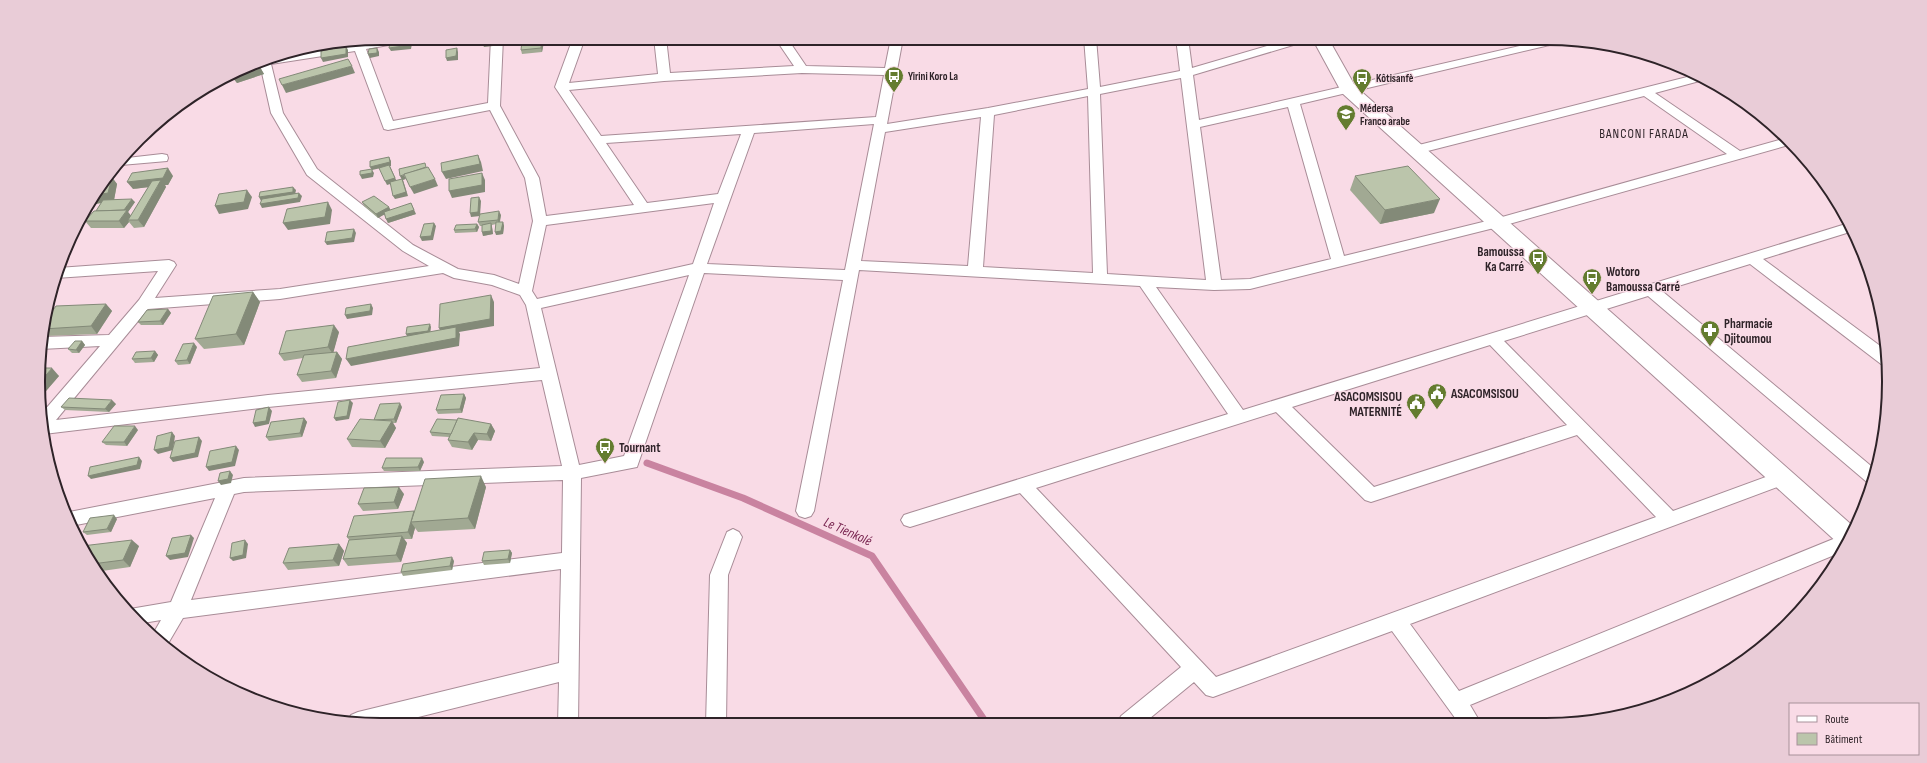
<svg xmlns="http://www.w3.org/2000/svg" width="1927" height="763" font-family="'Sofia Sans Condensed',sans-serif">
	<style>
		.lines { fill: none; stroke-linecap: round; stroke-linejoin: round }
		.stream { stroke: #c983a0; stroke-width: 7 }
		.minor-casing { stroke: #a88c97; stroke-width: 2 }
		.secondary-casing { stroke: #a88c97; stroke-width: 2 }
		.minor { fill: #fff; fill-rule: evenodd }
		.secondary { fill: #fff; fill-rule: evenodd }
		.wall { fill: #a1a993 }
		.shaded-wall { fill: #838a78 }
		.building { fill: #bbc5ab; stroke: #838a78 }
		.labels { text-anchor: middle; stroke-width: 3; stroke-linejoin: round; paint-order: stroke }
		.far-poi-label { font-size: 11px; font-weight: bold; fill: #2e2328; stroke: #f9dbe6; text-anchor: start }
		.far-quarter-label { font-size: 13px; letter-spacing: 1px; fill: #2e2328; stroke: #f9dbe6 }
		.poi-label { font-size: 13px; font-weight: bold; fill: #2e2328; stroke: #f9dbe6; text-anchor: start }
		.water-label { font-size: 14px; font-style: italic; fill: #792550; stroke: #f9dbe6 }
		.rim { fill: none; stroke: #2e2328; stroke-width: 2 }
	</style>
	<rect width="100%" height="100%" fill="#f9dbe6"/>
	<g class="lines">
		<polyline class="stream" points="647,463 743,498 872,556 987,724"/>
		<g class="minor-casing">
			<g id="minor">
				<path d="M390 38H417L411 41 366 49 393 121 488 103 491 38H503L500 106 539 178 546 216 634 205 555 87 573 38H585L569 83 658 74 654 38H666L670 73 794 66 775 38H787L806 66 885 68 891 38H903L887 124 988 108 1088 89 1084 38H1096L1100 87 1180 71 1176 38H1188L1192 68 1294 38H1312L1310 40 1193 75 1199 120 1550 39 1563 40 1558 43 1300 104 1344 256 1495 219 1727 154 1644 96 1416 154 1410 150 1411 147 1699 74 1707 79 1655 93 1740 151 1786 138 1792 144 1502 226 1250 289 1214 290 1156 287 1243 410 1849 223 1853 231 1763 259 1887 351V366L1881 364 1750 264 1662 291 1877 471 1872 484 1868 483 1648 296 1504 341 1673 511 1782 471 1788 473 1791 478 1788 483 1410 624 1459 691 1848 533 1851 534 1844 551 1470 705 1480 722H1458L1392 631 1213 697 1206 695 1194 682 1144 723H1118L1121 716 1181 667 1020 493 910 527 904 525 901 520 904 515 910 513 1228 414 1140 286 859 270 814 511 811 516 805 518 799 516 796 511 843 280 704 273 637 467 581 478 578 725H558L559 682 386 725 348 721 351 715 358 712 559 663 561 569 183 618 166 647 153 634 161 620 143 623 130 609 171 602 215 498 71 526 64 513 244 478 562 466 542 380 268 407 44 434 43 412 100 346 41 349V337L109 335 139 300 158 271 56 278 58 268 169 260 174 262 176 265 155 298 280 289 429 266 403 251 307 175 271 113 260 64 258 62 267 58ZM355 51 384 129 388 130 490 110 525 178 533 221 519 284 494 275 458 269 413 245 317 169 283 113 271 64ZM802 73 884 75 876 117 601 136 569 90 664 81ZM1181 78 1206 280 1107 274 1100 94ZM1088 96 1093 273 983 267 994 115ZM1288 107 1331 259 1250 279 1221 280 1200 127ZM981 117 968 266 861 261 885 132ZM874 124 845 270 707 264 754 133ZM741 134 718 194 647 203 606 143ZM714 203 693 264 537 299 532 291 546 225ZM443 273 454 278 492 285 520 295 526 305 540 368 268 395 56 420 148 309 280 299ZM689 275 624 456 579 465 541 308ZM1490 345 1567 425 1374 487 1292 407ZM1276 412 1365 500 1371 502 1577 435 1656 517 1216 677 1036 488ZM563 480 562 553 191 600 234 494 244 492Z"/>
				<polygon points="162,154 167,155 168,158 167,161 121,165 127,158"/>
				<polygon points="733,529 739,532 742,537 728,575 726,724 706,724 710,575 727,532"/>
			</g>
		</g>
		<g class="secondary-casing">
			<polygon id="secondary" points="1312,38 1328,38 1355,86 1854,527 1845,547 1840,545 1342,93"/>
		</g>
		<use href="#minor" class="minor"/>
		<use href="#secondary" class="secondary"/>
	</g>
	<g class="wall">
		<polygon points="542,39 544,42 542,52 522,54 521,50"/>
		<polygon points="257,63 264,74 237,83 230,75"/>
		<polygon points="173,176 168,185 165,185 166,187 144,227 134,228 129,222 124,228 91,228 85,221 96,211 101,203 91,205 89,203 111,177 117,184 114,200 135,202 128,212 131,216 148,187 133,189"/>
		<polygon points="1355,176 1434,213 1380,224 1350,190"/>
		<polygon points="362,202 389,207 390,210 416,214 388,223 384,214 378,218 364,206"/>
		<polygon points="501,215 500,222 503,222 504,226 503,234 496,235 496,224 492,225 492,227 493,234 483,236 482,226 480,226 478,222"/>
		<polygon points="477,224 479,227 477,232 455,233 454,230"/>
		<polygon points="253,292 260,302 244,345 204,349 195,339"/>
		<polygon points="106,304 112,311 97,334 46,336 42,332 45,321"/>
		<polygon points="168,309 171,313 163,325 141,325 138,322"/>
		<polygon points="339,332 333,352 337,352 342,359 336,378 302,382 297,375 303,358 284,361 279,354"/>
		<polygon points="82,341 85,345 79,353 72,353 68,349"/>
		<polygon points="197,347 190,364 178,365 175,361"/>
		<polygon points="155,351 158,355 154,362 135,363 132,359"/>
		<polygon points="42,368 59,376 46,391 43,391"/>
		<polygon points="464,394 466,398 462,413 438,414 436,410"/>
		<polygon points="116,404 109,412 65,410 61,407"/>
		<polygon points="402,407 396,423 393,423 396,428 385,448 352,447 347,439 374,420"/>
		<polygon points="304,418 307,422 302,437 269,441 266,437"/>
		<polygon points="491,424 495,431 491,441 478,440 472,450 452,447 448,440 449,437 432,436 430,432"/>
		<polygon points="138,430 127,446 106,445 102,442"/>
		<polygon points="424,462 420,471 384,471 382,468"/>
		<polygon points="486,487 475,529 418,532 415,528 412,539 404,539 407,543 401,562 348,566 343,559 349,540 347,537 414,511 414,512"/>
		<polygon points="404,494 398,509 363,511 358,504"/>
		<polygon points="117,519 111,532 87,535 83,532"/>
		<polygon points="339,544 344,551 339,566 288,570 283,563"/>
		<polygon points="82,546 139,546 130,567 95,572"/>
		<polygon points="510,550 512,553 510,563 484,565 482,561"/>
		<polygon points="454,561 452,570 403,576 401,572"/>
	</g>
	<g class="shaded-wall">
		<polygon points="460,38 470,38 470,40 453,43 452,39"/>
		<polygon points="492,38 494,38 493,46 484,47 482,43"/>
		<polygon points="613,38 614,38 614,44 591,46 590,42"/>
		<polygon points="638,38 648,38 648,40 635,42 634,39"/>
		<polygon points="542,39 544,42 542,52 541,48"/>
		<polygon points="411,40 412,44 411,49 391,51 389,48"/>
		<polygon points="346,46 348,50 348,57 323,62 321,58"/>
		<polygon points="377,48 379,52 379,56 370,58 368,54"/>
		<polygon points="457,48 458,52 458,60 447,61 446,58"/>
		<polygon points="352,66 355,73 286,93 282,85"/>
		<polygon points="260,67 264,74 237,83 232,76"/>
		<polygon points="478,155 481,162 483,171 446,179 442,172"/>
		<polygon points="389,157 391,161 391,166 390,166 397,182 387,185 385,181 390,166 372,170 374,173 373,177 362,179 360,175 372,170 370,167"/>
		<polygon points="168,168 173,176 168,185 165,185 166,187 144,227 138,220 158,186 133,189 127,182"/>
		<polygon points="482,173 485,180 485,192 452,198 449,191"/>
		<polygon points="404,175 406,179 403,180 408,196 395,199 393,196 402,180 400,176"/>
		<polygon points="112,177 117,184 114,200 91,205 89,203"/>
		<polygon points="435,179 438,186 414,194 410,187"/>
		<polygon points="293,187 296,190 295,195 261,201 259,197"/>
		<polygon points="247,190 252,197 248,209 219,214 215,206"/>
		<polygon points="299,193 302,196 300,202 262,208 260,204"/>
		<polygon points="479,197 481,201 480,216 471,217 470,213"/>
		<polygon points="132,199 135,202 128,212 133,218 128,220 129,222 124,228 119,221 126,212 124,210"/>
		<polygon points="1440,199 1434,213 1380,224 1385,210"/>
		<polygon points="328,202 332,210 330,224 288,230 283,223"/>
		<polygon points="411,203 416,214 388,223 386,219"/>
		<polygon points="389,207 391,211 378,218 376,214"/>
		<polygon points="499,211 501,215 499,224 498,220"/>
		<polygon points="503,222 504,226 503,234 496,235 495,232"/>
		<polygon points="434,223 436,226 433,240 422,241 420,237"/>
		<polygon points="491,223 492,227 493,234 483,236 482,232"/>
		<polygon points="477,224 479,227 477,232 475,229"/>
		<polygon points="354,229 356,233 354,242 327,245 325,242"/>
		<polygon points="253,292 260,302 244,345 236,334"/>
		<polygon points="491,295 494,302 494,326 459,332 460,334 459,346 351,366 346,359 442,335 439,328"/>
		<polygon points="106,304 112,311 97,334 91,326"/>
		<polygon points="371,304 373,308 372,315 347,319 345,315"/>
		<polygon points="168,309 171,313 163,325 160,321"/>
		<polygon points="430,324 431,327 430,335 408,338 406,334"/>
		<polygon points="334,325 339,332 333,354 328,347"/>
		<polygon points="82,341 85,345 79,353 76,350"/>
		<polygon points="194,343 197,347 190,364 187,360"/>
		<polygon points="155,351 158,355 154,362 151,358"/>
		<polygon points="337,352 342,359 336,378 331,371"/>
		<polygon points="52,368 59,376 46,391 43,388 42,380"/>
		<polygon points="464,394 466,398 462,413 460,409"/>
		<polygon points="112,400 116,404 109,412 105,409"/>
		<polygon points="350,400 353,403 349,419 336,421 334,418"/>
		<polygon points="400,403 402,407 396,423 394,419"/>
		<polygon points="269,407 272,411 269,424 255,427 253,423"/>
		<polygon points="304,418 307,422 302,437 300,433"/>
		<polygon points="392,421 396,428 385,448 380,441"/>
		<polygon points="491,424 495,431 491,441 487,434"/>
		<polygon points="135,426 138,430 127,446 124,442"/>
		<polygon points="172,432 175,436 173,450 158,454 154,450"/>
		<polygon points="474,433 478,440 472,450 468,442"/>
		<polygon points="199,437 202,441 198,457 173,462 170,458"/>
		<polygon points="236,446 239,450 235,466 209,471 206,467"/>
		<polygon points="139,457 142,461 140,469 91,479 88,476"/>
		<polygon points="422,458 424,462 420,471 418,467"/>
		<polygon points="230,471 233,475 231,483 221,485 218,481"/>
		<polygon points="481,476 486,487 475,529 468,518"/>
		<polygon points="399,487 404,494 398,509 394,502"/>
		<polygon points="414,511 418,518 411,522 415,528 412,539 408,532"/>
		<polygon points="114,515 117,519 111,532 107,529"/>
		<polygon points="191,535 194,538 188,557 170,560 166,556"/>
		<polygon points="402,536 407,543 401,562 396,555"/>
		<polygon points="132,540 139,546 130,567 123,560"/>
		<polygon points="245,540 248,544 246,558 233,561 230,558"/>
		<polygon points="339,544 344,551 339,566 333,560"/>
		<polygon points="510,550 512,553 510,563 508,559"/>
		<polygon points="452,557 454,561 452,570 450,566"/>
	</g>
	<g class="building">
		<polygon points="483,38 492,38 491,42 482,43"/>
		<polygon points="590,38 613,38 613,40 590,42"/>
		<polygon points="542,39 541,48 521,50 522,41"/>
		<polygon points="411,40 410,45 389,48 390,42"/>
		<polygon points="346,46 346,54 321,58 321,51"/>
		<polygon points="377,48 377,53 368,54 369,49"/>
		<polygon points="457,48 456,56 446,58 446,50"/>
		<polygon points="348,59 352,66 282,85 279,79"/>
		<polygon points="257,63 260,67 232,76 231,74"/>
		<polygon points="478,155 480,164 442,172 441,163"/>
		<polygon points="389,157 390,162 370,167 370,161"/>
		<polygon points="425,163 426,167 400,176 399,169"/>
		<polygon points="389,165 395,178 385,181 379,168"/>
		<polygon points="1408,166 1440,199 1385,210 1355,176"/>
		<polygon points="428,167 435,179 410,187 404,174"/>
		<polygon points="168,168 163,178 127,182 132,173"/>
		<polygon points="372,169 372,173 360,175 360,171"/>
		<polygon points="482,173 482,185 449,191 449,179"/>
		<polygon points="111,177 112,177 108,193 96,195"/>
		<polygon points="402,179 406,192 393,196 390,182"/>
		<polygon points="161,180 138,220 128,220 152,181"/>
		<polygon points="293,187 293,192 259,197 260,192"/>
		<polygon points="247,190 244,202 215,206 219,194"/>
		<polygon points="299,193 298,198 260,204 262,199"/>
		<polygon points="374,196 389,207 376,214 362,202"/>
		<polygon points="479,197 478,212 470,213 471,198"/>
		<polygon points="132,199 124,210 96,211 103,200"/>
		<polygon points="328,202 325,217 283,223 287,209"/>
		<polygon points="411,203 414,210 386,219 384,212"/>
		<polygon points="127,210 119,221 85,221 94,211"/>
		<polygon points="499,211 498,220 478,222 480,214"/>
		<polygon points="496,222 503,222 501,231 495,232"/>
		<polygon points="434,223 431,236 420,237 424,224"/>
		<polygon points="491,223 491,231 482,232 482,225"/>
		<polygon points="477,224 475,229 454,230 456,225"/>
		<polygon points="354,229 352,238 325,242 327,232"/>
		<polygon points="253,292 236,334 195,339 213,296"/>
		<polygon points="491,295 490,319 439,328 440,304"/>
		<polygon points="106,304 91,326 43,329 45,321 56,306"/>
		<polygon points="371,304 370,311 345,315 346,308"/>
		<polygon points="168,309 160,321 138,322 147,310"/>
		<polygon points="430,324 428,331 406,334 407,327"/>
		<polygon points="334,325 328,347 279,354 286,331"/>
		<polygon points="456,327 456,338 346,359 348,347"/>
		<polygon points="75,341 82,341 76,350 68,349"/>
		<polygon points="194,343 187,360 175,361 183,344"/>
		<polygon points="155,351 151,358 132,359 136,352"/>
		<polygon points="337,352 331,371 297,375 304,355"/>
		<polygon points="42,368 52,368 42,380"/>
		<polygon points="464,394 460,409 436,410 441,395"/>
		<polygon points="69,398 112,400 105,409 61,407"/>
		<polygon points="350,400 347,416 334,418 338,402"/>
		<polygon points="400,403 394,419 374,420 380,404"/>
		<polygon points="269,407 266,421 253,423 256,410"/>
		<polygon points="304,418 300,433 266,437 271,422"/>
		<polygon points="458,418 491,424 487,434 474,433 468,442 448,440"/>
		<polygon points="360,419 392,421 380,441 347,439"/>
		<polygon points="437,419 457,420 451,434 430,432"/>
		<polygon points="114,426 135,426 124,442 102,442"/>
		<polygon points="172,432 169,447 154,450 157,436"/>
		<polygon points="199,437 195,453 170,458 175,441"/>
		<polygon points="236,446 232,462 206,467 210,451"/>
		<polygon points="139,457 137,465 88,476 90,467"/>
		<polygon points="386,458 422,458 418,467 382,468"/>
		<polygon points="230,471 228,479 218,481 220,473"/>
		<polygon points="481,476 468,518 411,522 425,479"/>
		<polygon points="399,487 394,502 358,504 364,488"/>
		<polygon points="414,511 408,532 347,537 354,516"/>
		<polygon points="114,515 107,529 83,532 90,518"/>
		<polygon points="191,535 185,553 166,556 172,538"/>
		<polygon points="402,536 396,555 343,559 349,540"/>
		<polygon points="132,540 123,560 92,564 82,546"/>
		<polygon points="245,540 243,555 230,558 232,543"/>
		<polygon points="339,544 333,560 283,563 289,548"/>
		<polygon points="510,550 508,559 482,561 484,552"/>
		<polygon points="452,557 450,566 401,572 403,564"/>
	</g>
	<defs>
		<g id="bus-pin" transform="scale(1)"><path d="M0 17L-7.5 6A9.5 9.5 0 1 1 7.5 6Z" fill="#647c2f" stroke="#f9dbe6"/><path d="M-5-6H5V4H4V6H2V4H-2V6H-4V4H-5ZM-3.5-4V0h7V-4ZM-3.5 1.2v1.5H-2V1.2ZM2 1.2v1.5H3.5V1.2Z" fill="#fff"/></g>
		<g id="school-pin" transform="scale(1)"><path d="M0 17L-7.5 6A9.5 9.5 0 1 1 7.5 6Z" fill="#647c2f" stroke="#f9dbe6"/><path d="M0-5L7-2L0 1L-7-2ZM-4 1L0 2.5L4 1V4Q0 6-4 4Z" fill="#fff"/></g>
		<g id="pharmacy-pin" transform="scale(1)"><path d="M0 17L-7.5 6A9.5 9.5 0 1 1 7.5 6Z" fill="#647c2f" stroke="#f9dbe6"/><path d="M-2-6h4v4h4v4h-4v4h-4v-4h-4v-4h4Z" fill="#fff"/></g>
		<g id="civic-pin" transform="scale(1)"><path d="M0 17L-7.5 6A9.5 9.5 0 1 1 7.5 6Z" fill="#647c2f" stroke="#f9dbe6"/><path d="M-.6-6.5H3V-4.5H.6V-3L4-1V1h2V6H-6V1h2V-1L-.6-3ZM-1.2 2.5V6h2.4V2.5Z" fill="#fff"/></g>
	</defs>
	<g fill-rule="evenodd">
		<use href="#bus-pin" x="894" y="76"/>
		<use href="#bus-pin" x="1362" y="78"/>
		<use href="#school-pin" x="1346" y="114"/>
		<use href="#bus-pin" x="1538" y="258"/>
		<use href="#bus-pin" x="1592" y="278"/>
		<use href="#pharmacy-pin" x="1710" y="330"/>
		<use href="#civic-pin" x="1437" y="393"/>
		<use href="#civic-pin" x="1416" y="403"/>
		<use href="#bus-pin" x="605" y="447"/>
	</g>
	<g class="labels">
		<g class="far-poi-label">
			<text x="908" y="80">Yirini Koro La</text>
			<text x="1376" y="82">Kôtisanfè</text>
			<text x="1360" y="112">Médersa<tspan x="1360" dy="13">Franco arabe</tspan></text>
		</g>
		<g class="far-quarter-label">
			<text x="1644" y="138">BANCONI FARADA</text>
		</g>
		<g class="poi-label">
			<text x="1524" y="256" text-anchor="end">Bamoussa<tspan x="1524" dy="15">Ka Carré</tspan></text>
			<text x="1606" y="276">Wotoro<tspan x="1606" dy="15">Bamoussa Carré</tspan></text>
			<text x="1724" y="328">Pharmacie<tspan x="1724" dy="15">Djitoumou</tspan></text>
			<text x="1451" y="398">ASACOMSISOU</text>
			<text x="1402" y="401" text-anchor="end">ASACOMSISOU<tspan x="1402" dy="15">MATERNITÉ</tspan></text>
			<text x="619" y="452">Tournant</text>
		</g>
		<g class="water-label">
			<text transform="translate(848 531) rotate(24)" y="5">Le Tienkolé</text>
		</g>
	</g>
	<path d="M0 0H1927V763H0ZM381 45H1546A336 336 0 0 1 1882 381V382A336 336 0 0 1 1546 718H381A336 336 0 0 1 45 382V381A336 336 0 0 1 381 45Z" fill="#e9ccd7" fill-rule="evenodd"/>
	<path class="rim" d="M381 45H1546A336 336 0 0 1 1882 381V382A336 336 0 0 1 1546 718H381A336 336 0 0 1 45 382V381A336 336 0 0 1 381 45Z"/>
	<rect x="1789" y="703" width="130" height="52" fill="#f9dbe6" stroke="#a8919a"/>
	<rect x="1797" y="716" width="20" height="6" fill="#ffffff" stroke="#a8919a"/>
	<text x="1825" y="723" font-size="12" fill="#2e2328">Route</text>
	<rect x="1797" y="733" width="20" height="12" fill="#bbc5ab" stroke="#a8919a"/>
	<text x="1825" y="743" font-size="12" fill="#2e2328">Bâtiment</text>
</svg>
